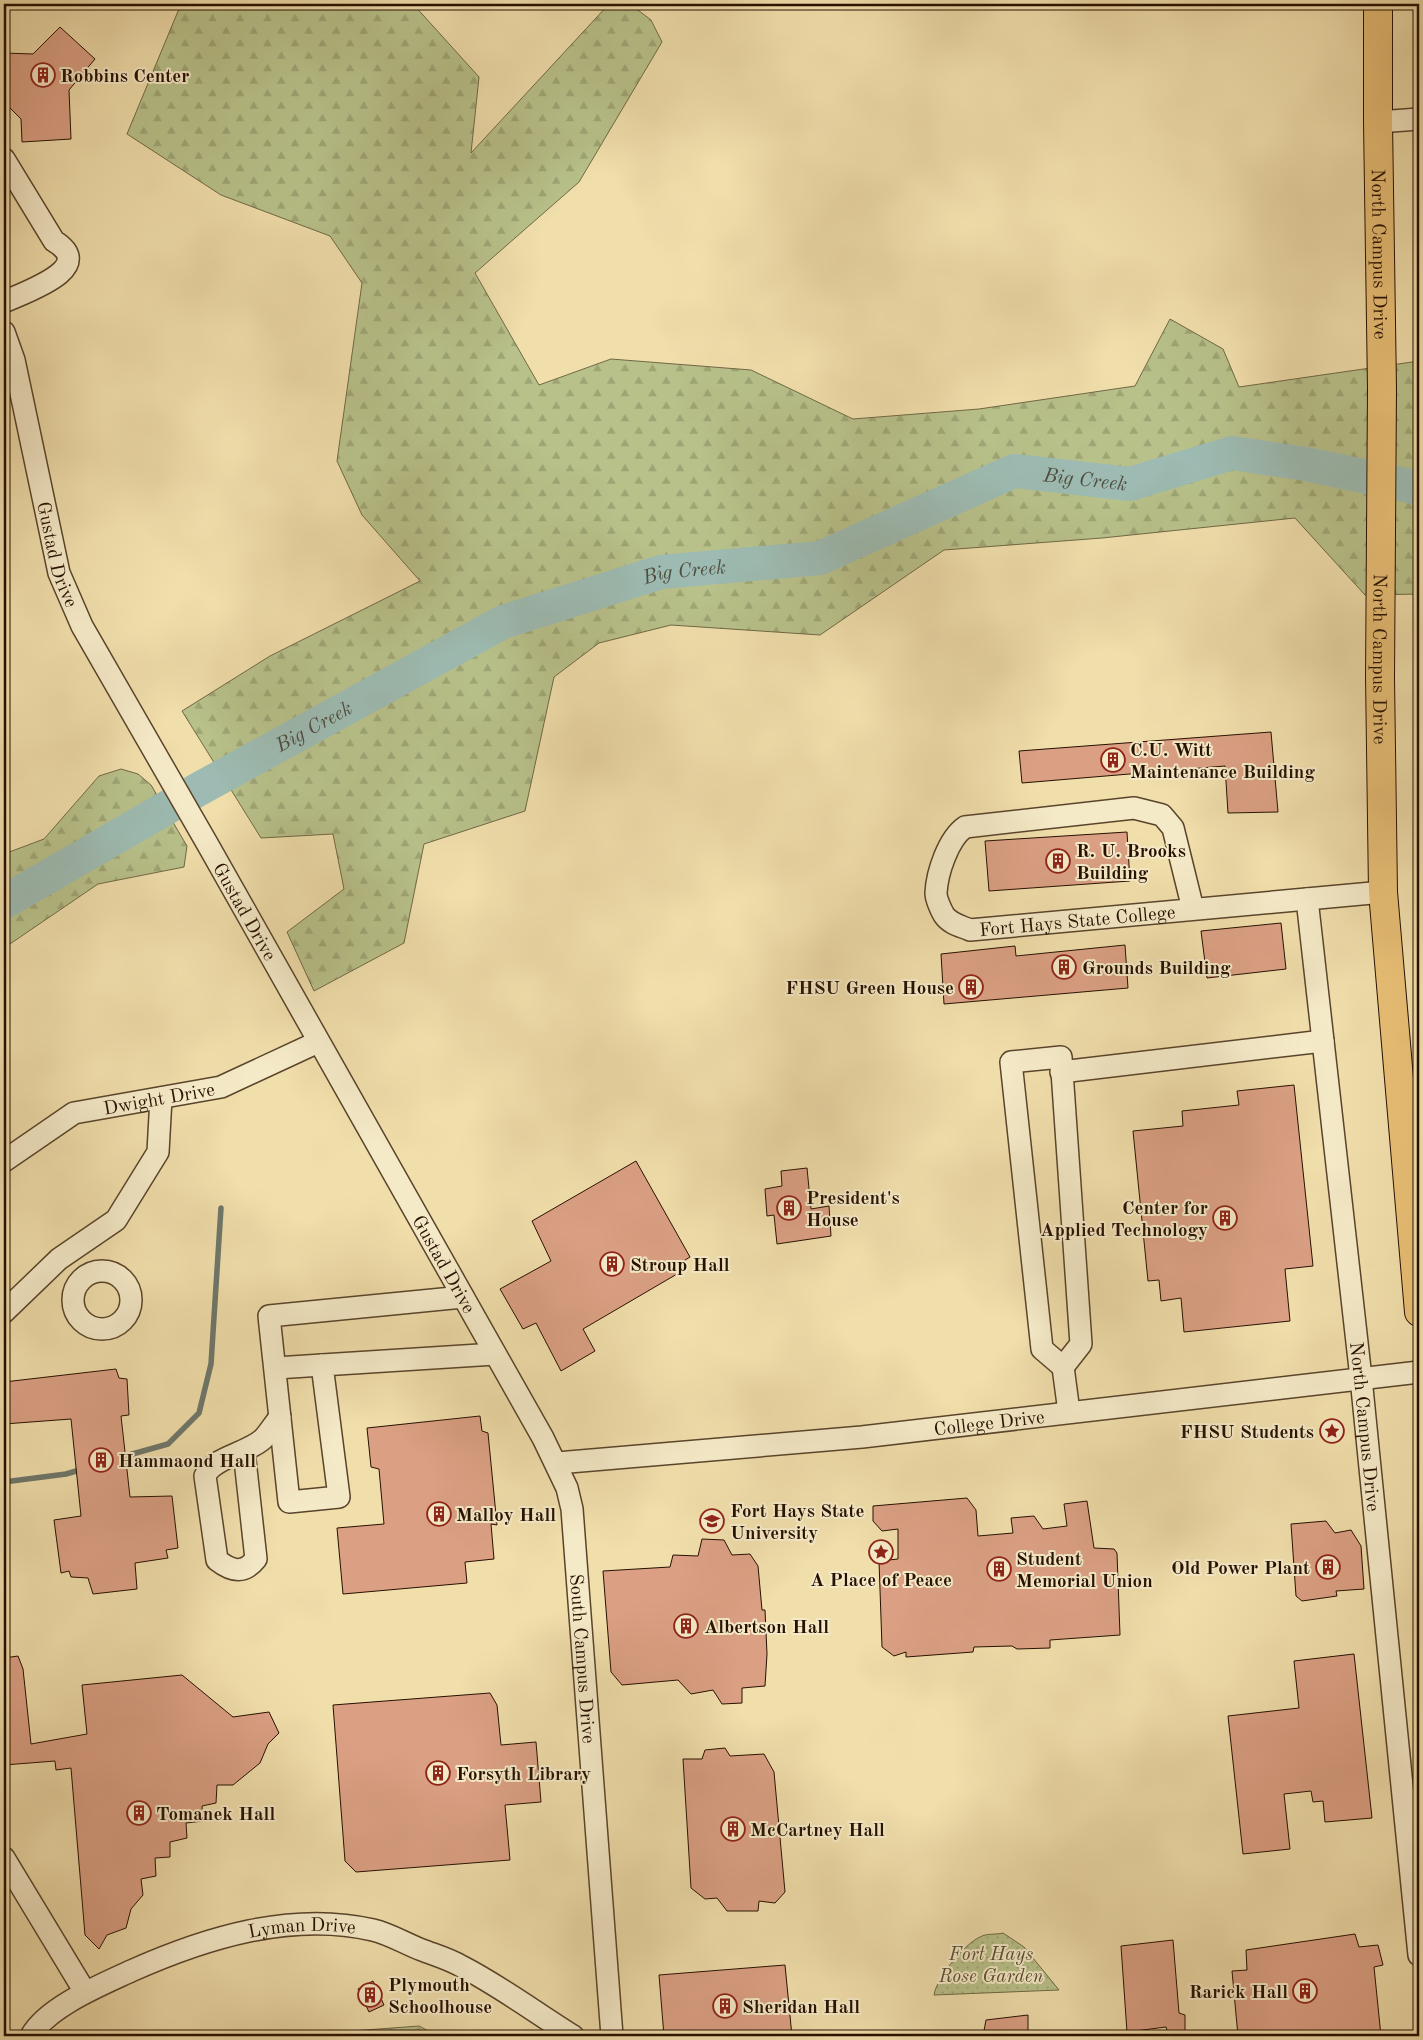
<svg xmlns="http://www.w3.org/2000/svg" width="1423" height="2040" font-family="'Old Standard TT',serif">
	<style>
		.forest { fill: url(#forest-firs); stroke: #706845 }
		.garden { fill: url(#garden-dots); stroke: #706845 }
		.lines { fill: none; stroke-linecap: round; stroke-linejoin: round }
		.stream { stroke: #6e776b; stroke-width: 5.5 }
		.river { stroke: #9dbbb2; stroke-width: 34 }
		.building { fill: #dba084; stroke: #271000 }
		.minor-casing { stroke: #59442b; stroke-width: 24 }
		.major-casing { stroke: #271000; stroke-width: 30 }
		.minor { stroke: #f5eac8; stroke-width: 21 }
		.major { stroke: #e8bf76; stroke-width: 28 }
		.labels { text-anchor: middle; stroke-width: 4; stroke-linejoin: round; paint-order: stroke }
		.poi-label { font-size: 19px; font-weight: bold; fill: #271000; stroke: #f5eac8; text-anchor: start }
		.street-label { font-size: 19px; fill: #271000; stroke: #f5eac8 }
		.park-label { font-size: 19px; font-style: italic; fill: #5a4e30; stroke: #f5eac8 }
		.water-label { font-size: 20px; font-style: italic; fill: #504c3e; stroke: #f5eac8 }
	</style>
	<defs>
		<pattern id="forest-firs" width="22" height="20" patternUnits="userSpaceOnUse" patternTransform="scale(1.25)"><rect width="22" height="20" fill="#b8c18a"/><path d="M5 1l3.5 6h-7zM16 11l3.5 6h-7z" fill="#9ea575"/></pattern>
		<pattern id="garden-dots" width="8" height="8" patternUnits="userSpaceOnUse" patternTransform="scale(1.25)"><rect width="8" height="8" fill="#b8c18a"/><path d="M2 2h.1M6 6h.1" fill="none" stroke="#9ea575" stroke-width="1.8" stroke-linecap="round"/></pattern>
	</defs>
	<rect width="100%" height="100%" fill="#f0deab"/>
	<filter id="stains"><feTurbulence type="fractalNoise" baseFrequency=".004" numOctaves="4"/><feColorMatrix values="0 0 0 0 .2 0 0 0 0 .09 0 0 0 0 .02 0 0 0 .5 -.17"/></filter>
	<radialGradient id="worn" r=".72"><stop offset=".6" stop-color="#630" stop-opacity="0"/><stop offset="1" stop-color="#630" stop-opacity=".3"/></radialGradient>
	<g class="forest">
		<polygon points="181,4 413,4 479,77 471,153 609,4 630,4 651,20 662,42 579,182 475,273 539,385 611,359 751,370 853,419 979,409 1135,386 1170,319 1223,349 1239,387 1419,361 1419,594 1365,595 1295,518 1102,538 944,550 820,635 671,625 599,643 554,677 525,811 424,844 404,943 314,991 287,932 344,889 333,834 261,838 182,711 270,656 420,581 362,515 337,461 362,283 330,236 221,195 127,134"/>
		<polygon points="121,769 138,774 151,785 187,846 184,867 98,884 4,948 4,854 44,839 99,776"/>
		<polygon points="419,2026 438,2036 284,2036"/>
	</g>
	<path class="garden" d="M1003 1933 1024 1947 1059 1990 934 1995C936 1979 964 1944 980 1937 987 1933 995 1935 1003 1933Z"/>
	<g class="lines">
		<g class="stream">
			<polyline points="118,1458 168,1444 199,1413 211,1364 221,1208"/>
			<polyline points="4,1482 66,1474 83,1469"/>
		</g>
		<path class="river" id="s1" d="M4 902 199 789 503 622 661 572 820 558 1014 471 1130 484 1232 453 1306 464 1419 488"/>
	</g>
	<g class="building">
		<polygon points="60,27 95,59 69,90 71,139 22,142 21,119 4,102 4,53 33,54"/>
		<polygon points="1271,732 1278,812 1228,813 1225,766 1022,783 1019,751"/>
		<polygon points="1127,832 1130,881 989,891 985,841"/>
		<polygon points="1281,923 1286,969 1207,978 1201,931"/>
		<polygon points="1125,945 1128,988 944,1004 941,954 1015,946 1016,956"/>
		<polygon points="1294,1085 1313,1266 1285,1269 1290,1321 1184,1332 1181,1298 1161,1301 1159,1280 1148,1281 1133,1131 1183,1126 1182,1111 1239,1105 1237,1091"/>
		<polygon points="636,1161 690,1257 674,1267 677,1274 583,1329 595,1351 561,1371 536,1323 523,1329 500,1289 551,1261 532,1221"/>
		<polygon points="807,1168 811,1209 829,1206 831,1236 777,1244 774,1215 767,1216 765,1189 782,1186 781,1171"/>
		<polygon points="116,1369 119,1378 127,1379 129,1415 121,1416 130,1497 172,1496 178,1548 166,1550 168,1558 135,1563 137,1589 93,1594 88,1578 71,1577 69,1571 61,1573 54,1520 81,1516 71,1419 4,1424 4,1382"/>
		<polygon points="480,1416 482,1431 488,1433 493,1484 497,1525 491,1524 494,1559 465,1562 467,1583 343,1594 337,1528 384,1524 379,1469 371,1467 367,1428"/>
		<polygon points="967,1498 976,1510 978,1536 1013,1533 1011,1518 1034,1516 1043,1529 1067,1526 1064,1504 1087,1501 1094,1548 1114,1549 1117,1553 1120,1635 1050,1640 1050,1648 1017,1649 1012,1646 974,1647 973,1652 906,1657 906,1652 894,1656 882,1647 879,1561 898,1559 898,1529 882,1531 873,1521 873,1506"/>
		<polygon points="1326,1521 1335,1533 1351,1530 1361,1546 1364,1589 1336,1591 1337,1596 1302,1601 1296,1596 1291,1524"/>
		<polygon points="702,1539 724,1540 732,1555 750,1554 758,1566 762,1610 765,1610 767,1654 765,1686 742,1688 742,1703 722,1704 713,1690 691,1694 678,1680 622,1685 611,1672 603,1571 670,1567 673,1555 698,1556"/>
		<polygon points="1354,1654 1372,1818 1325,1822 1323,1801 1313,1802 1311,1791 1284,1794 1290,1849 1243,1854 1228,1716 1299,1708 1294,1661"/>
		<polygon points="18,1656 23,1669 31,1744 87,1734 82,1685 182,1675 233,1717 269,1712 279,1733 268,1744 260,1763 233,1785 217,1785 216,1803 202,1806 203,1821 186,1823 187,1838 170,1842 170,1857 155,1858 156,1876 141,1879 143,1895 131,1909 126,1928 107,1935 99,1949 85,1935 71,1768 56,1770 55,1761 4,1765 4,1658"/>
		<polygon points="490,1693 497,1705 501,1745 536,1742 541,1802 505,1805 510,1860 356,1872 345,1861 333,1705"/>
		<polygon points="725,1748 730,1756 764,1754 774,1772 785,1892 775,1903 759,1901 758,1911 727,1911 717,1898 705,1899 691,1888 683,1759 702,1759 705,1750"/>
		<polygon points="1355,1934 1359,1947 1378,1945 1383,1965 1374,1967 1381,2036 1238,2036 1232,1971 1247,1970 1246,1950"/>
		<polygon points="1173,1940 1179,2013 1185,2015 1185,2033 1168,2034 1166,2027 1127,2032 1121,1946"/>
		<polygon points="785,1965 792,2036 664,2036 659,1975"/>
		<polygon points="373,1981 384,2005 369,2012 358,1989"/>
		<polygon points="1028,2015 1028,2036 983,2036 986,2020"/>
	</g>
	<g class="lines">
		<g class="minor-casing">
			<g id="minor">
				<polyline points="1378,122 1419,119"/>
				<path d="M4 159 54 241C99 268 25 292 4 302"/>
				<path id="s2" d="M4 332 14 360 59 573 82 626 208 845 543 1438 567 1488 572 1509 612 2036"/>
				<path id="s3" d="M1307 899 1361 1378 1419 1955"/>
				<path id="s4" d="M1193 909 1173 828 1162 815 1134 808 965 827C948 839 937 873 936 893 936 899 941 910 944 915 950 924 961 926 970 930L1383 892"/>
				<polygon points="1061,1057 1081,1344 1063,1367 1042,1349 1011,1062"/>
				<polyline points="1061,1072 1323,1041"/>
				<path id="s5" d="M4 1161 74 1113 221 1087 318 1042"/>
				<circle cx="102" cy="1300" r="29"/>
				<polyline points="463,1297 269,1316 289,1502 339,1497 322,1365 495,1354"/>
				<polyline points="4,1312 59,1259 116,1220 158,1152 161,1098"/>
				<polyline points="1063,1367 1069,1412"/>
				<polyline points="276,1368 322,1365"/>
				<path d="M244 1451 256 1559C243 1575 231 1571 217 1560L205 1476C212 1458 248 1453 263 1439 269 1433 274 1424 280 1417"/>
				<path id="s6" d="M557 1463 862 1437 1419 1372"/>
				<polyline points="4,1858 85,1992"/>
				<path id="s7" d="M31 2036C47 2007 101 1985 131 1971 205 1938 291 1911 373 1930 390 1934 406 1944 422 1950 435 1955 449 1959 461 1966 500 1986 536 2013 573 2036"/>
			</g>
		</g>
		<g class="major-casing">
			<g id="major">
				<path id="s8" d="M1378 4V122L1382 389 1380 677 1383 892 1419 1312"/>
			</g>
		</g>
		<use href="#minor" class="minor"/>
		<use href="#major" class="major"/>
	</g>
	<defs>
		<g id="building-ring" transform="scale(1.25)"><circle r="9.5" fill="#f5eac8" stroke="#8f2418" stroke-width="1.5"/><path d="M-4-6H4V6H1V3H-1V6H-4ZM-2.5-4.3h1.7v1.8h-1.7ZM.8-4.3h1.7v1.8H.8ZM-2.5-1h1.7V.8h-1.7ZM.8-1h1.7V.8H.8Z" fill="#8f2418"/></g>
		<g id="sight-ring" transform="scale(1.25)"><circle r="9.5" fill="#f5eac8" stroke="#8f2418" stroke-width="1.5"/><path d="M0-6L1.8-2.2L6-1.7L2.9 1.2L3.7 5.4L0 3.3L-3.7 5.4L-2.9 1.2L-6-1.7L-1.8-2.2Z" fill="#8f2418"/></g>
		<g id="university-ring" transform="scale(1.25)"><circle r="9.5" fill="#f5eac8" stroke="#8f2418" stroke-width="1.5"/><path d="M0-5L7-2L0 1L-7-2ZM-4 1L0 2.5L4 1V4Q0 6-4 4Z" fill="#8f2418"/></g>
	</defs>
	<g fill-rule="evenodd">
		<use href="#building-ring" x="43" y="75"/>
		<use href="#building-ring" x="1113" y="760"/>
		<use href="#building-ring" x="1058" y="861"/>
		<use href="#building-ring" x="1064" y="967"/>
		<use href="#building-ring" x="971" y="987"/>
		<use href="#building-ring" x="789" y="1208"/>
		<use href="#building-ring" x="1225" y="1218"/>
		<use href="#building-ring" x="612" y="1264"/>
		<use href="#sight-ring" x="1332" y="1431"/>
		<use href="#building-ring" x="101" y="1460"/>
		<use href="#building-ring" x="439" y="1514"/>
		<use href="#university-ring" x="712" y="1521"/>
		<use href="#sight-ring" x="881" y="1552"/>
		<use href="#building-ring" x="1328" y="1567"/>
		<use href="#building-ring" x="999" y="1569"/>
		<use href="#building-ring" x="686" y="1626"/>
		<use href="#building-ring" x="438" y="1773"/>
		<use href="#building-ring" x="139" y="1813"/>
		<use href="#building-ring" x="733" y="1829"/>
		<use href="#building-ring" x="1305" y="1991"/>
		<use href="#building-ring" x="370" y="1995"/>
		<use href="#building-ring" x="725" y="2006"/>
	</g>
	<g class="labels">
		<g class="poi-label">
			<text x="60" y="82">Robbins Center</text>
			<text x="1130" y="756">C.U. Witt<tspan x="1130" dy="22">Maintenance Building</tspan></text>
			<text x="1076" y="857">R. U. Brooks<tspan x="1076" dy="22">Building</tspan></text>
			<text x="1082" y="974">Grounds Building</text>
			<text x="954" y="994" text-anchor="end">FHSU Green House</text>
			<text x="806" y="1204">President's<tspan x="806" dy="22">House</tspan></text>
			<text x="1208" y="1214" text-anchor="end">Center for<tspan x="1208" dy="22">Applied Technology</tspan></text>
			<text x="630" y="1271">Stroup Hall</text>
			<text x="1314" y="1438" text-anchor="end">FHSU Students</text>
			<text x="118" y="1467">Hammaond Hall</text>
			<text x="730" y="1517">Fort Hays State<tspan x="730" dy="22">University</tspan></text>
			<text x="456" y="1521">Malloy Hall</text>
			<text x="1016" y="1565">Student<tspan x="1016" dy="22">Memorial Union</tspan></text>
			<text x="1310" y="1574" text-anchor="end">Old Power Plant</text>
			<text x="881" y="1586" text-anchor="middle">A Place of Peace</text>
			<text x="704" y="1633">Albertson Hall</text>
			<text x="456" y="1780">Forsyth Library</text>
			<text x="156" y="1820">Tomanek Hall</text>
			<text x="750" y="1836">McCartney Hall</text>
			<text x="388" y="1991">Plymouth<tspan x="388" dy="22">Schoolhouse</tspan></text>
			<text x="1288" y="1998" text-anchor="end">Rarick Hall</text>
			<text x="742" y="2013">Sheridan Hall</text>
		</g>
		<g class="street-label">
			<text dy="7" stroke="none"><textPath href="#s8" startOffset="250">North Campus Drive</textPath></text>
			<text dy="7" stroke="none"><textPath href="#s2" startOffset="229">Gustad Drive</textPath></text>
			<text dy="7" stroke="none"><textPath href="#s8" startOffset="655">North Campus Drive</textPath></text>
			<text dy="7" stroke="none"><textPath href="#s2" startOffset="634">Gustad Drive</textPath></text>
			<text dy="7" stroke="none"><textPath href="#s4" startOffset="535">Fort Hays State College</textPath></text>
			<text dy="7" stroke="none"><textPath href="#s5" startOffset="171">Dwight Drive</textPath></text>
			<text dy="7" stroke="none"><textPath href="#s2" startOffset="1039">Gustad Drive</textPath></text>
			<text dy="7" stroke="none"><textPath href="#s6" startOffset="434">College Drive</textPath></text>
			<text dy="7" stroke="none"><textPath href="#s3" startOffset="531">North Campus Drive</textPath></text>
			<text dy="7" stroke="none"><textPath href="#s2" startOffset="1466">South Campus Drive</textPath></text>
			<text dy="7" stroke="none"><textPath href="#s7" startOffset="299">Lyman Drive</textPath></text>
		</g>
		<g class="park-label">
			<text x="991" y="1960">Fort Hays<tspan x="991" dy="22">Rose Garden</tspan></text>
		</g>
		<g class="water-label">
			<text dy="7" stroke="none"><textPath href="#s1" startOffset="1182">Big Creek</textPath></text>
			<text dy="7" stroke="none"><textPath href="#s1" startOffset="761">Big Creek</textPath></text>
			<text dy="7" stroke="none"><textPath href="#s1" startOffset="356">Big Creek</textPath></text>
		</g>
	</g>
	<rect width="1423" height="2040" fill="none" stroke="#f0deab" stroke-width="20"/>
	<rect x="5" y="5" width="1413" height="2030" fill="none" stroke="#271000" stroke-width="2.5"/>
	<rect x="10" y="10" width="1403" height="2020" fill="none" stroke="#271000"/>
	<rect width="100%" height="100%" filter="url(#stains)"/>
	<rect width="100%" height="100%" fill="url(#worn)"/>
</svg>
